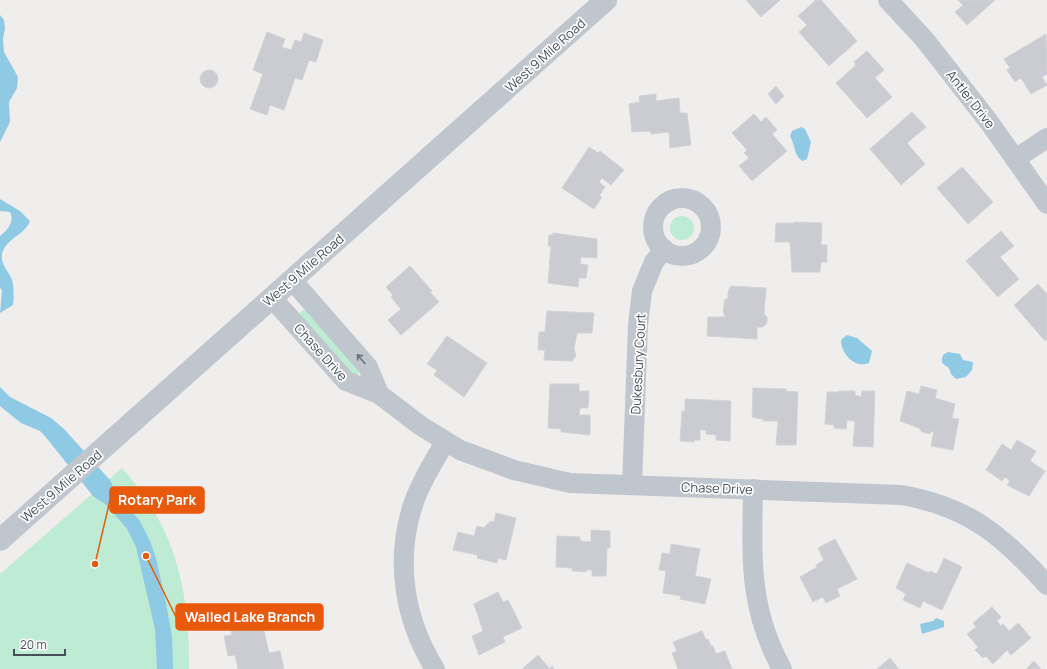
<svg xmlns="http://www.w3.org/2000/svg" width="1047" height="669" font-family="Manrope,sans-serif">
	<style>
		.green { fill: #beebd4 }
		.water { fill: #8fcae4 }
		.building { fill: #caccd2; stroke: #d2d3d8 }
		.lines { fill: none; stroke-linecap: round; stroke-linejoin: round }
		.minor { stroke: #bfc6ce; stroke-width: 20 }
		.tertiary { stroke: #bfc6ce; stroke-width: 22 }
		.oneway { stroke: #6b737c }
		.labels { text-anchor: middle; stroke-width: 3.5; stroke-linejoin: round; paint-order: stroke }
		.street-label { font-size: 13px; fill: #474f59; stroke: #fff }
		.leader { fill: none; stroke: #e8590c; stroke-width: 1.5 }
		.callout-dot { fill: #e8590c; stroke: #fff; stroke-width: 1.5 }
		.callout { fill: #e8590c; stroke: #e8590c; stroke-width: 1.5 }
		.callout-label { font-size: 14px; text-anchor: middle; font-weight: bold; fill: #fff }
	</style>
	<rect width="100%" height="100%" fill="#f0eded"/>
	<g class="green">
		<circle cx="682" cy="228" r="12"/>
		<polygon points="303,310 306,310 359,371 358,378 355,379 297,315"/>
		<path d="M122 468C177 530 189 589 189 669H0V574Z"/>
	</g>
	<g class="water">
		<polygon points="0,15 4,20 5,28 3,39 4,52 18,77 17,88 9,102 10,122 0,142"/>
		<path d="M801 127 805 129 811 142 807 159 803 161C794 157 795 144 790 136L792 131Z"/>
		<path d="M0 199 20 211 30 221C25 235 6 238 2 254 0 265 9 271 12 280 14 285 14 300 13 305L0 313 2 291 0 287V236C7 231 15 222 10 212L0 211Z"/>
		<path d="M847 335 857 338 872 351 869 363C855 369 841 354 841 340Z"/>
		<path d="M948 352 960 354 963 360 973 362 972 370 966 377 956 379 951 374 949 368C943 364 940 363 943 355Z"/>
		<polygon points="0,387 10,397 51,418 64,429 110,480 116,493 140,521 150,541 156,558 166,603 172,636 173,669 157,669 155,629 136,547 127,529 117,517 105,504 93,496 44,435 40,431 21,423 0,406"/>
		<polygon points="936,618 944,621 944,627 922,634 920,624 933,621"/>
	</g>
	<g class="building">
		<polygon points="746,0 780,0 761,17"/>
		<polygon points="816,0 821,0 857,41 829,66 799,32 807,25 798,16"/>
		<polygon points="958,0 995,0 967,25 955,12 963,5"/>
		<polygon points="267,32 285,39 282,47 291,50 295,40 301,42 304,33 323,40 316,62 309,60 302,80 295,78 284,110 270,105 267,115 250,109 263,74 253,70"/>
		<polygon points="1046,34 1047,74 1042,77 1047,85 1031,94 1021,78 1015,82 1007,70 1010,68 1004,59"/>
		<polygon points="867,51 884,70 875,78 892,97 867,118 836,83 856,65 854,62"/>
		<circle cx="209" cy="79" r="9"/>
		<polygon points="776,86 784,96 776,104 768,94"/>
		<polygon points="656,94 656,101 679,98 680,113 687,113 691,145 670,148 669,132 651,134 650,131 632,132 629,104 640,102 639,96"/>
		<polygon points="912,112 926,127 907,143 925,164 901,185 870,149"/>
		<polygon points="754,114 761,122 766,117 777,130 772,134 787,151 752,181 739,166 749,158 744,153 747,150 732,133"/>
		<polygon points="589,147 598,153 600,151 624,170 611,185 602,178 599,182 605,187 599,196 602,197 594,209 562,188"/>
		<polygon points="962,167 993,202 968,224 937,188"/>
		<polygon points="794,222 822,223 821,245 827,245 827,262 821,262 820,272 792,272 790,242 775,242 776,223 794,223"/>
		<polygon points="1001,231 1014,246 1000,257 1019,279 998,297 966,261"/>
		<polygon points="553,233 597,239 597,258 581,257 580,264 588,265 586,278 579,278 578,287 548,283 551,246 548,246 549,235 553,235"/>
		<polygon points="410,266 432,291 430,292 439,302 401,335 388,320 401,309 391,297 393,295 386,287"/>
		<polygon points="1038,284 1047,294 1047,339 1045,341 1014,305"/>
		<polygon points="731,286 766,288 764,314 767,317 767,323 763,327 757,327 757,339 707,336 708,317 725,317 723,310 725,299 728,299 728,291"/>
		<polygon points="547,311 594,313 592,333 577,333 574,349 576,356 572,361 544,360 545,350 538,350 539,332 545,332"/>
		<polygon points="447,336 487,363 464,397 434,375 437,370 427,364"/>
		<polygon points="550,384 579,384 579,391 589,391 588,408 580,408 579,415 590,415 590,435 561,432 561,429 548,428"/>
		<polygon points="921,386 937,390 935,398 955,404 952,418 959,419 953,450 931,446 934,430 929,434 922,432 919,428 900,421 907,391 919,394"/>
		<polygon points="753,388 786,389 786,391 798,392 796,445 776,445 778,421 763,421 763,418 761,419 752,417"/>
		<polygon points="839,391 855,391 855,395 861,397 862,391 875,391 873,447 853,446 855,421 847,420 846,429 834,428 834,425 825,424 827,392 839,392"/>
		<polygon points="685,399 731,401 730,441 716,440 716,435 706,434 706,430 700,430 700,440 694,440 694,442 680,441 682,411 685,411"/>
		<polygon points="1017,440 1036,451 1030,461 1045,471 1029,496 1007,485 1010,481 1005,477 1002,481 986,470 1002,444 1011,450"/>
		<polygon points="496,513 516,518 506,560 498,558 497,563 477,558 478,555 453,550 458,532 474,536 477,526 485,528 485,526 491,521 494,522"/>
		<polygon points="591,530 610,531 610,548 607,548 606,576 592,576 592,570 586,570 586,572 572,571 572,568 556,567 557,536 580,537 580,541 591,542"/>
		<polygon points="835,539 857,579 837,589 840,596 826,603 823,597 813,602 800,577 817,567 816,565 824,560 818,548"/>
		<polygon points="671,544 700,549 695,576 711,579 705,604 680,599 681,596 663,593 666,571 659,570 662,553 670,554"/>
		<polygon points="944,558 962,567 942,610 923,601 920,608 903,600 906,594 896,588 907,563 929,573 930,571 937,574"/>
		<polygon points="498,592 503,602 508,600 522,628 503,637 505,642 479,655 472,636 483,631 474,604"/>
		<polygon points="992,607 1001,617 997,621 1001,626 1003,624 1009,631 1018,623 1031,638 1011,655 1007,650 993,664 986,656 983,658 975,650 978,647 967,634 976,627 973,623"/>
		<polygon points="259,617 262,631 264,631 269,653 280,651 284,669 238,669 235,655 228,656 224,636 232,635 230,623"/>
		<polygon points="702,631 706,640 708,639 711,646 713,646 716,654 725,651 732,669 678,669 672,653 677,651 673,642"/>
		<polygon points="538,655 550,669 552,666 554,669 522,669"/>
		<polygon points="890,658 899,669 877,669"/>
		<polygon points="1034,661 1041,669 1026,669"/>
	</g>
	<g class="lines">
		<g class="minor">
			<polyline points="888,0 925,40 989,122 1047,204"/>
			<polyline points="1015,159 1047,138"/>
			<circle cx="682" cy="227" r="29"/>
			<polyline points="292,280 368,367 379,394"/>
			<path d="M272 298 346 381 379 394 421 426 460 450 514 470 570 483 901 495C968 506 1003 536 1047 585"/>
			<polyline points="632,485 638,325 642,291 654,262 664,249"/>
			<path d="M753 489C752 557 748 607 782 669"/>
			<path d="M435 669C405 621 395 563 412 508 419 485 433 463 445 442"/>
		</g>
		<polyline class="tertiary" points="0,540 606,0"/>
	</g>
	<defs><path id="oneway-shaft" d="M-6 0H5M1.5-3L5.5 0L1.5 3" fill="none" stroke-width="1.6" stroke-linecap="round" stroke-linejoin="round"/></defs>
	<use class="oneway" href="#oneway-shaft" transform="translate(361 359) rotate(-131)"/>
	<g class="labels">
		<g class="street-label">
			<text transform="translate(545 55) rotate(-42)" y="5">West 9 Mile Road</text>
			<text transform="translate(971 99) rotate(52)" y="5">Antler Drive</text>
			<text transform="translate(303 270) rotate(-41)" y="5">West 9 Mile Road</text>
			<text transform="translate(321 352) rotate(48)" y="5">Chase Drive</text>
			<text transform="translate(638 364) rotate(-87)" y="5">Dukesbury Court</text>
			<text transform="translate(61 486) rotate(-41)" y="5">West 9 Mile Road</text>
			<text transform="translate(717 488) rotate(2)" y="5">Chase Drive</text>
		</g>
	</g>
	<path class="leader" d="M95 564L110 500M146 556L176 617"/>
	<g class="callout-dot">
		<circle cx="95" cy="564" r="4"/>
		<circle cx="146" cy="556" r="4"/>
	</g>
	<g class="callout">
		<rect x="110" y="487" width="94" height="26" rx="4"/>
		<rect x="176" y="604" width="147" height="26" rx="4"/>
	</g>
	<g class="callout-label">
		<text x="157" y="505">Rotary Park</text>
		<text x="250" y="622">Walled Lake Branch</text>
	</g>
	<path d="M14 649v6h51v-6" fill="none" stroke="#474f59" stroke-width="2"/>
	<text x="20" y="649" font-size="12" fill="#474f59" stroke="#ffffff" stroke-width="3" paint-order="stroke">20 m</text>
</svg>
